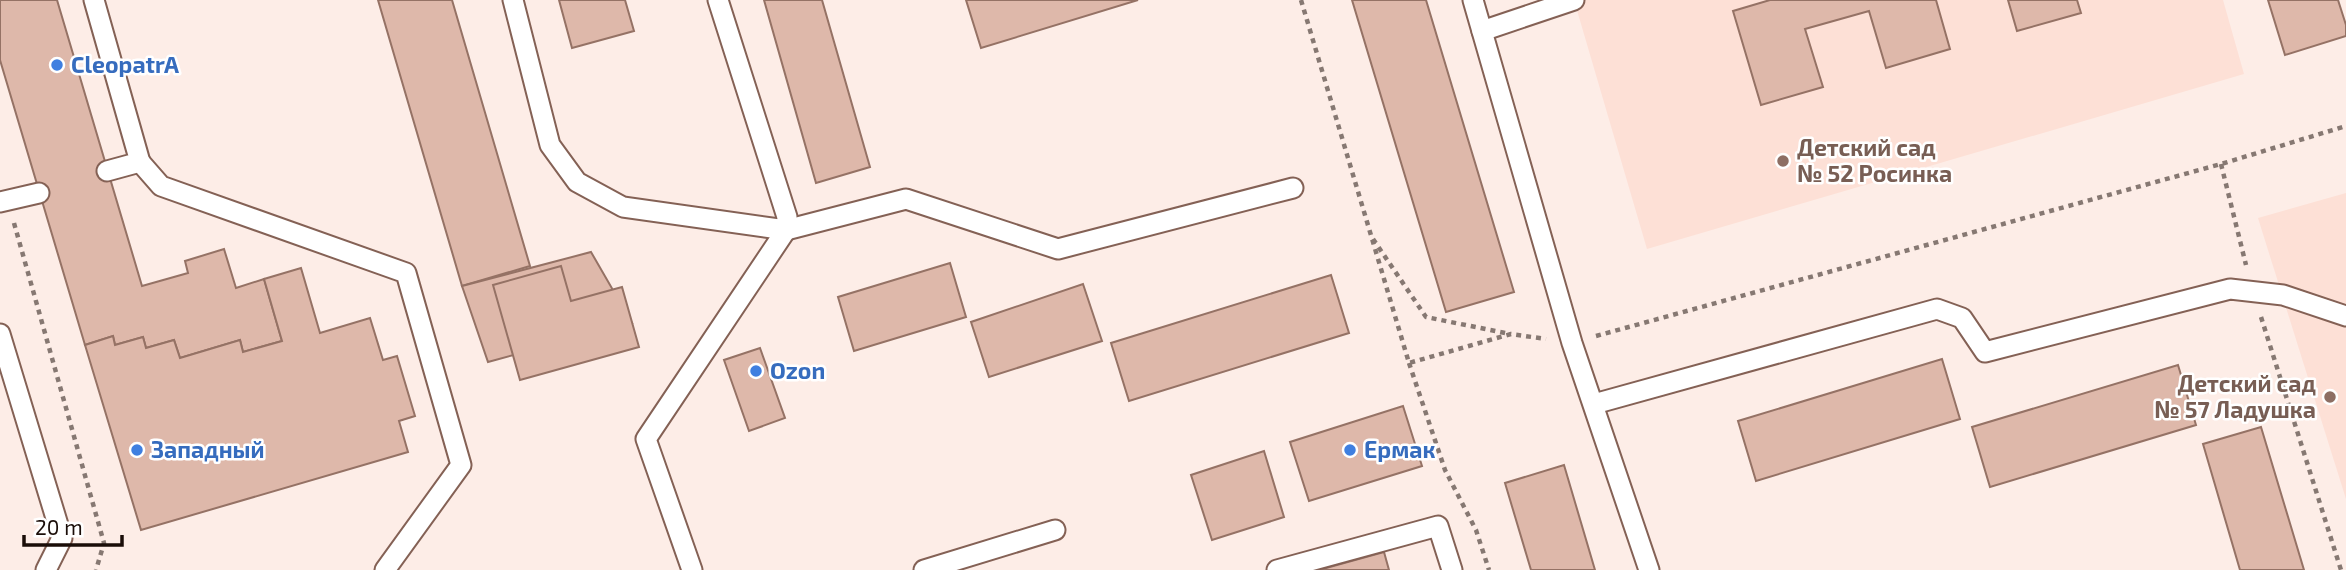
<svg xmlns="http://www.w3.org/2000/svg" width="2346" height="570" font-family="'Exo 2',sans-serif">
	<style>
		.built { fill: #fde0d6 }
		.building { fill: #deb8aa; stroke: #957265; stroke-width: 2 }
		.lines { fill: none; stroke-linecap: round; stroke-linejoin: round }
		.service-casing { stroke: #846155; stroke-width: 23 }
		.path { stroke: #867872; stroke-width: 4.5; stroke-dasharray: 5 5; stroke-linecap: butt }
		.service { stroke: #fff; stroke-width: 19 }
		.shop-dot { fill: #3f7fe0; stroke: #fff; stroke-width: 2.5 }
		.education-dot { fill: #8d6e63; stroke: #fff; stroke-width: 2.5 }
		.labels { text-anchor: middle; stroke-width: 5; stroke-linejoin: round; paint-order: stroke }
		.shop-label { font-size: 23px; font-weight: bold; fill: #366cbe; stroke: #fff; text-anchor: start }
		.education-label { font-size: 23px; font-weight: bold; fill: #785e54; stroke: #fff; text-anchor: start }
	</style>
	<rect width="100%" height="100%" fill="#fdede7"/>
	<g class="built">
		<polygon points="1574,0 2223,0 2244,74 1647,249"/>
		<polygon points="2346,193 2346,499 2258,218"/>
	</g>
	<g class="building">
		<polygon points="0,0 57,0 142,286 188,273 185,261 224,249 236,288 264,279 282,341 243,352 240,340 180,358 174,340 146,348 143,337 115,345 113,336 85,345 0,60"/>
		<polygon points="378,0 452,0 530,266 462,286"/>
		<polygon points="559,0 625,0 634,31 572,48"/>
		<polygon points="764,0 822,0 870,167 816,183"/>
		<polygon points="966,0 1138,0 981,48"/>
		<polygon points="1352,0 1426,0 1514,292 1446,312"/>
		<polygon points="1770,0 1936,0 1950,49 1886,68 1869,11 1805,29 1823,87 1761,105 1733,11"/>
		<polygon points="2008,0 2077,0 2081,13 2017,31"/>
		<polygon points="2268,0 2338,0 2346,25 2346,36 2285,55"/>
		<polygon points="591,252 632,323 488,362 462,286"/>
		<polygon points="950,263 966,317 854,351 838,297"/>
		<polygon points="561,266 571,301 622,287 639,347 520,380 493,285"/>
		<polygon points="301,268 320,333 370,318 383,360 397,356 415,416 399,421 408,452 141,530 85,345 113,336 115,345 143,337 146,348 174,340 180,358 240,340 243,352 282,341 264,279"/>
		<polygon points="1331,275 1349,333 1129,401 1111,343"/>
		<polygon points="1083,284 1102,341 989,377 971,322"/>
		<polygon points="760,348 785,418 749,431 724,360"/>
		<polygon points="1942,359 1960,419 1756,481 1738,421"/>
		<polygon points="2178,365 2196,425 1990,487 1972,427"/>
		<polygon points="1403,406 1422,466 1309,501 1290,442"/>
		<polygon points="2261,427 2304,570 2240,570 2203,444"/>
		<polygon points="1264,451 1284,517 1212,540 1191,475"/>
		<polygon points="1564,465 1595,570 1531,570 1505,483"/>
		<polygon points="1384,552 1389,570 1319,570"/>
	</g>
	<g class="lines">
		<g class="service-casing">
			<g id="service">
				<polyline points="94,0 140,162 107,171"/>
				<polyline points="513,0 550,145 577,182 623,207 786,230 906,199 1058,249 1293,188"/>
				<polyline points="1473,0 1572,343 1649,570"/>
				<polyline points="1482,31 1574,0"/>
				<polyline points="140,162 161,186 406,273 461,465 385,570"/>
				<polyline points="0,202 39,193"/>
				<polyline points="0,334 62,538 46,570"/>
				<polyline points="1594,404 1937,309 1962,318 1985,352 2230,289 2283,295 2346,316"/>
				<polyline points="692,570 646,439 786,230 787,217 718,0"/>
				<polyline points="924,570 1055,530"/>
				<polyline points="1277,570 1438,526 1452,570"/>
			</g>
		</g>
		<g class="path">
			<polyline points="1301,0 1409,363 1511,334 1546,339"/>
			<polyline points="2221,164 2246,265"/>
			<polyline points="14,223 104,543 96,570"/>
			<polyline points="1373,239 1426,317 1510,334"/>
			<polyline points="2261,317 2341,570"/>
			<polyline points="1596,336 2221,164 2346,126"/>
			<polyline points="1409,363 1445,470 1476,530 1489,570"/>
		</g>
		<use href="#service" class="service"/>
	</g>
	<g class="shop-dot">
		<circle cx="57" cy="65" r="7"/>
		<circle cx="756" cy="371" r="7"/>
		<circle cx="137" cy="450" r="7"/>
		<circle cx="1350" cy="450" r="7"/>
	</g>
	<g class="education-dot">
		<circle cx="1783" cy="161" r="7"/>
		<circle cx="2330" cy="397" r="7"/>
	</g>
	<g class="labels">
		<g class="shop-label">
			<text x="71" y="73">CleopatrA</text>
			<text x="770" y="379">Ozon</text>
			<text x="151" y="458">Западный</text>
			<text x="1364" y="458">Ермак</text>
		</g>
		<g class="education-label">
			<text x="1797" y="156">Детский сад<tspan x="1797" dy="26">№ 52 Росинка</tspan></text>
			<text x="2316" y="392" text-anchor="end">Детский сад<tspan x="2316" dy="26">№ 57 Ладушка</tspan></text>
		</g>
	</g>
	<path d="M24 535v10h98v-10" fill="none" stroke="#1a0d08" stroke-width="3.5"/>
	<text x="35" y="535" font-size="21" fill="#1a0d08" stroke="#ffffff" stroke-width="5" paint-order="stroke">20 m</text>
</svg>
